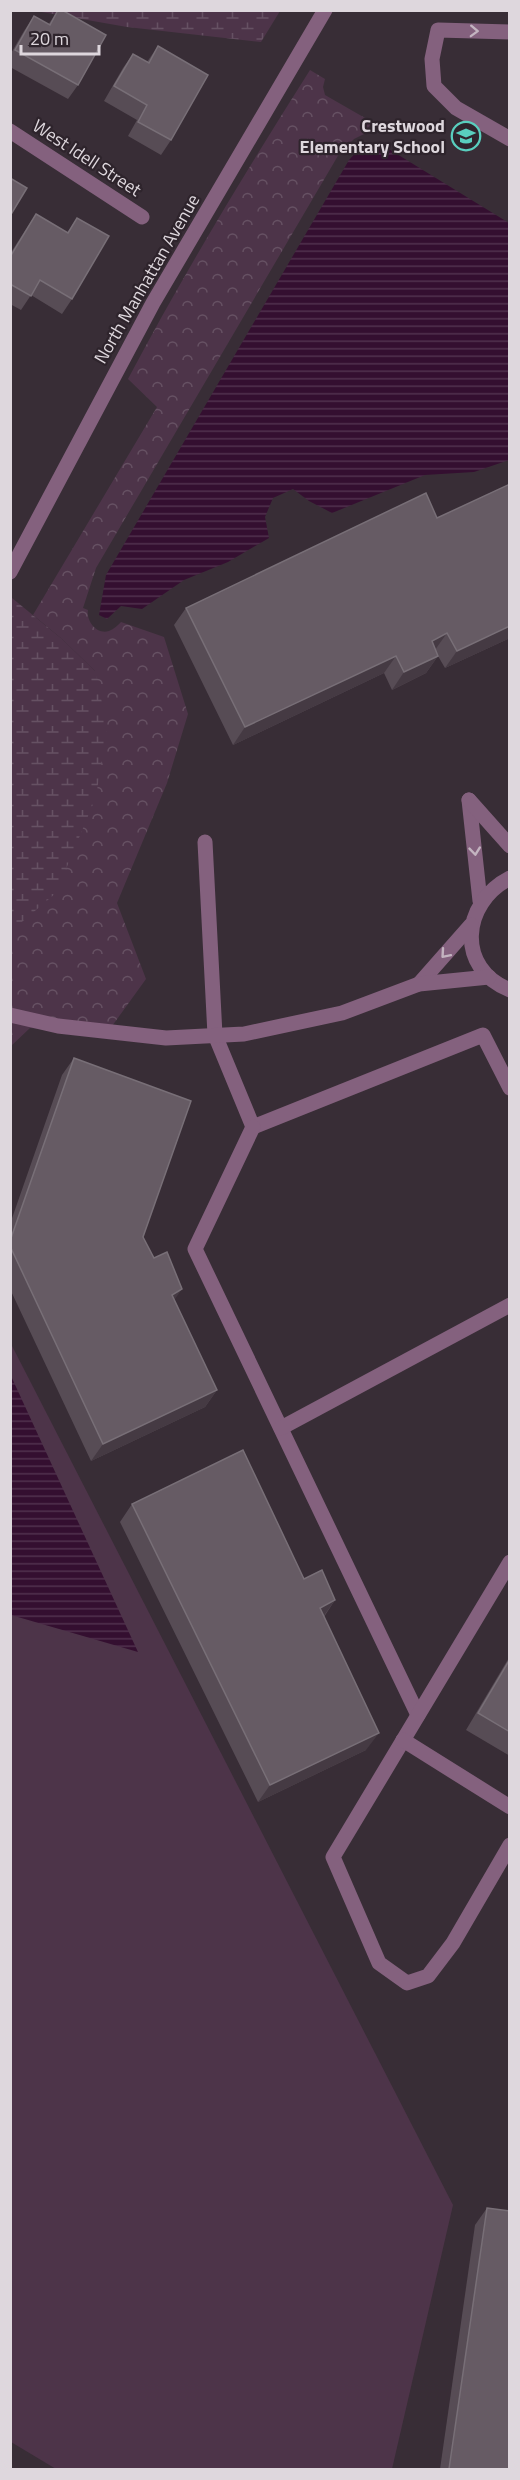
<svg xmlns="http://www.w3.org/2000/svg" width="520" height="2480" font-family="'Titillium Web',sans-serif">
	<style>
		.forest { fill: url(#forest-crowns) }
		.wetland { fill: url(#wetland-marsh) }
		.park { fill: #4d3449 }
		.water { fill: url(#water-rules) }
		.lines { fill: none; stroke-linecap: round; stroke-linejoin: round }
		.minor { stroke: #84617e; stroke-width: 15 }
		.wall { fill: #574c55 }
		.shaded-wall { fill: #453a43 }
		.building { fill: #665b64; stroke: #786f77; stroke-width: 1.5 }
		.oneway { stroke: #c3b4c0 }
		.labels { text-anchor: middle; stroke-width: 4.5; stroke-linejoin: round; paint-order: stroke }
		.poi-label { font-size: 18px; font-weight: bold; fill: #ded7dd; stroke: #2e242c; text-anchor: end }
		.street-label { font-size: 18px; fill: #ded7dd; stroke: #2e242c }
	</style>
	<defs>
		<pattern id="forest-crowns" width="20" height="18" patternUnits="userSpaceOnUse" patternTransform="scale(1.5)"><rect width="20" height="18" fill="#4d3449"/><path d="M2 6a3 3 0 1 1 6 0M12 15a3 3 0 1 1 6 0" fill="none" stroke="#665163"/></pattern>
		<pattern id="wetland-marsh" width="20" height="14" patternUnits="userSpaceOnUse" patternTransform="scale(1.5)"><rect width="20" height="14" fill="#4d3449"/><path d="M1 5h8M5 5V1M11 12h8M15 12V8" fill="none" stroke="#665163"/></pattern>
		<pattern id="water-rules" width="6" height="5" patternUnits="userSpaceOnUse" patternTransform="scale(1.5)"><rect width="6" height="5" fill="#340f30"/><path d="M0 2.5h6" fill="none" stroke="#51314e"/></pattern>
	</defs>
	<rect width="100%" height="100%" fill="#382d36"/>
	<path class="forest" d="M310 70 325 79 323 87 325 95 372 122 364 134 354 139 339 154 96 568 83 608 88 610C86 620 96 635 109 631 114 629 118 625 121 622L164 637 188 714 167 783 117 903 146 979 107 1033 30 1028 11 1046V927L16 926 95 671 62 639 33 615 157 407 128 379C184 273 246 171 310 70Z"/>
	<g class="wetland">
		<polygon points="36,11 280,11 261,42 127,27"/>
		<polygon points="12,598 62,639 95,671 107,726 96,797 56,893 16,927 11,927"/>
	</g>
	<polygon class="park" points="10,1342 453,2205 392,2469 56,2469 11,2442"/>
	<g class="water">
		<polygon points="379,143 509,223 509,460 474,472 425,475 332,513 309,501 293,489 273,498 265,517 269,538 228,562 184,580 142,609 121,606 107,619 99,615 106,575 349,160 361,147"/>
		<polygon points="10,1376 11,1376 138,1652 11,1615"/>
	</g>
	<g class="lines">
		<g class="minor">
			<polyline points="510,32 438,30 432,59 434,86 456,108 510,139"/>
			<polyline points="10,131 142,217"/>
			<polyline points="10,572 153,303 325,10"/>
			<polyline points="469,800 480,901"/>
			<polyline points="469,800 510,846"/>
			<polyline points="205,842 215,1035 253,1127 483,1035 510,1088"/>
			<path d="M510 878C461 903 456 969 510 990"/>
			<polyline points="419,984 471,925"/>
			<polyline points="10,1015 58,1026 166,1038 244,1034 342,1013 419,984 489,977"/>
			<polyline points="253,1127 195,1249 418,1715"/>
			<polyline points="281,1428 510,1305"/>
			<polyline points="510,1562 333,1857 379,1963 407,1983 428,1976 453,1943 510,1845"/>
			<polyline points="403,1740 510,1807"/>
		</g>
	</g>
	<g class="wall">
		<polygon points="58,10 78,85 68,99 10,67 10,55 24,31 34,16 48,25"/>
		<polygon points="158,46 171,140 161,155 128,136 137,120 104,101 123,68 133,54 147,62"/>
		<polygon points="36,214 67,233 77,218 72,299 62,314 31,295 21,310 10,304 10,254 26,229"/>
		<polygon points="510,484 510,638 445,668 438,656 426,673 392,690 384,673 233,745 174,625 186,608 437,518"/>
		<polygon points="74,1058 143,1237 217,1390 205,1407 91,1461 10,1289 10,1224 62,1075"/>
		<polygon points="132,1504 304,1579 335,1600 324,1617 366,1750 258,1802 120,1522"/>
		<polygon points="510,1656 510,1756 466,1730"/>
		<polygon points="487,2208 510,2469 440,2469 475,2225"/>
	</g>
	<g class="shaded-wall">
		<polygon points="510,626 510,638 445,668 457,651"/>
		<polygon points="447,633 435,650 432,641"/>
		<polygon points="396,656 384,673 233,745 245,727"/>
		<polygon points="438,656 426,673 392,690 404,672"/>
		<polygon points="182,1289 170,1306 172,1295"/>
		<polygon points="217,1390 205,1407 91,1461 103,1444"/>
		<polygon points="335,1600 323,1617 320,1608"/>
		<polygon points="379,1733 366,1750 258,1802 270,1785"/>
	</g>
	<g class="building">
		<polygon points="58,10 62,10 106,35 78,85 15,50 34,16 50,25"/>
		<polygon points="158,46 208,75 171,140 138,122 147,105 114,86 133,54 149,63"/>
		<polygon points="10,178 27,188 10,216"/>
		<polygon points="36,214 68,233 77,218 109,236 72,299 40,280 31,296 10,284 10,257"/>
		<polygon points="510,484 510,626 457,651 447,633 432,641 438,656 404,672 396,656 245,727 186,608 426,493 437,518"/>
		<polygon points="74,1058 191,1101 143,1237 154,1258 167,1252 182,1289 172,1295 217,1390 103,1444 10,1246 10,1241"/>
		<polygon points="243,1450 304,1579 322,1570 335,1600 320,1608 379,1733 270,1785 132,1504"/>
		<polygon points="510,1659 510,1732 478,1713"/>
		<polygon points="487,2208 510,2211 510,2469 449,2469"/>
	</g>
	<defs><path id="oneway-chevron" d="M-2-3.5L2.5 0L-2 3.5" fill="none" stroke-width="1.6" stroke-linecap="round" stroke-linejoin="round" transform="scale(1.5)"/></defs>
	<g class="oneway">
		<use href="#oneway-chevron" transform="translate(474 31) rotate(2)"/>
		<use href="#oneway-chevron" transform="translate(475 851) rotate(84)"/>
		<use href="#oneway-chevron" transform="translate(445 954) rotate(131)"/>
	</g>
	<defs>
		<g id="school-ring" transform="scale(1.5)"><circle r="9.5" fill="#2e242c" stroke="#59cebe" stroke-width="1.5"/><path d="M0-5L7-2L0 1L-7-2ZM-4 1L0 2.5L4 1V4Q0 6-4 4Z" fill="#59cebe"/></g>
	</defs>
	<g fill-rule="evenodd">
		<use href="#school-ring" x="466" y="136"/>
	</g>
	<g class="labels">
		<g class="poi-label">
			<text x="445" y="132">Crestwood<tspan x="445" dy="21">Elementary School</tspan></text>
		</g>
		<g class="street-label">
			<text transform="translate(87 158) rotate(33)" y="6">West Idell Street</text>
			<text transform="translate(147 279) rotate(-60)" y="6">North Manhattan Avenue</text>
		</g>
	</g>
	<rect width="520" height="2480" fill="none" stroke="#ded7dd" stroke-width="24"/>
	<path d="M21 45v9h78v-9" fill="none" stroke="#ded7dd" stroke-width="3"/>
	<text x="30" y="45" font-size="18" fill="#ded7dd" stroke="#2e242c" stroke-width="4.5" paint-order="stroke">20 m</text>
</svg>
